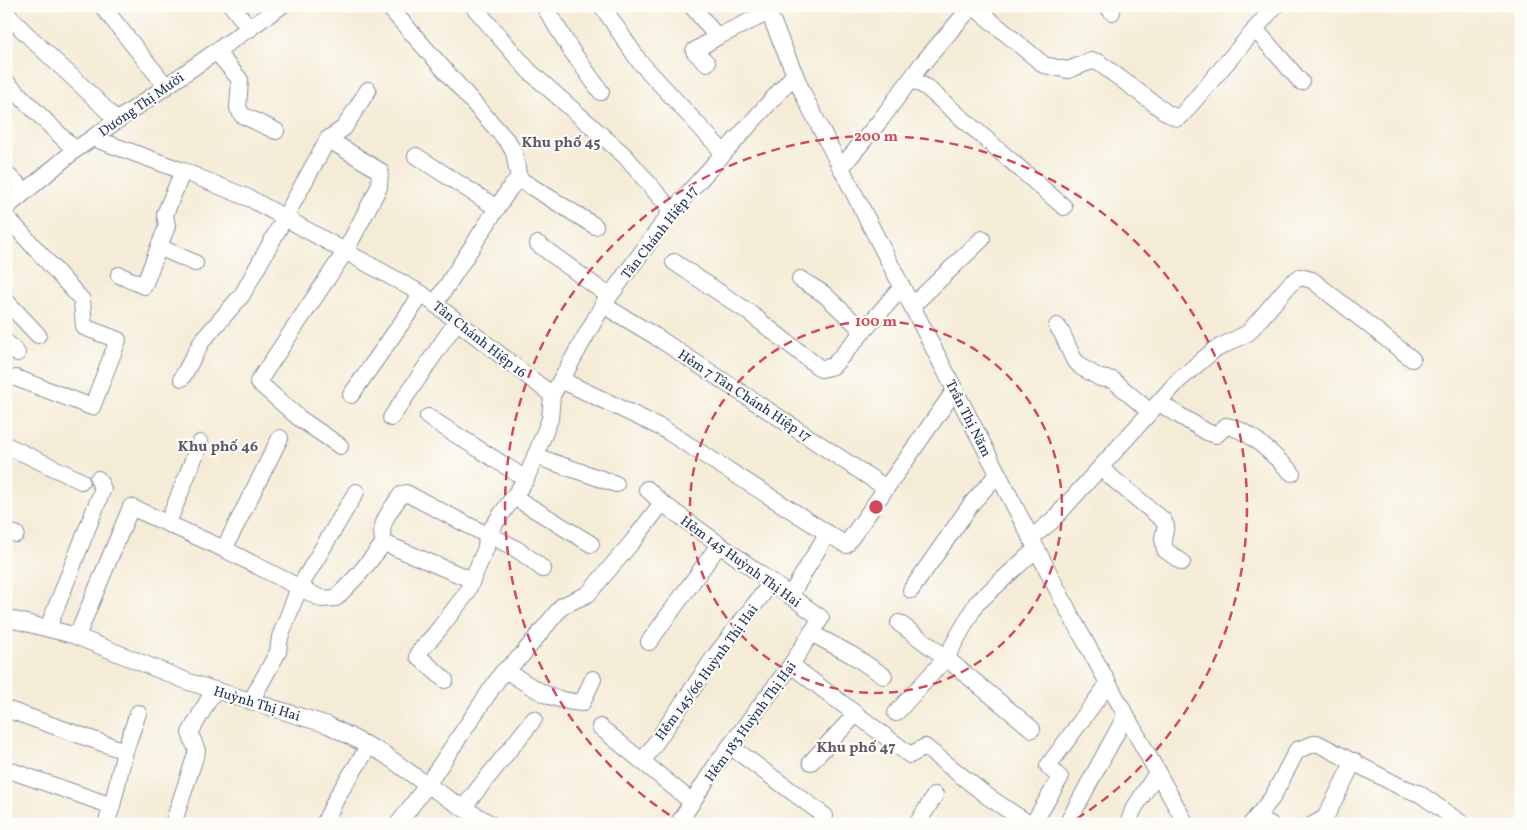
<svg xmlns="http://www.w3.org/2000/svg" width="1527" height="830" font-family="Vollkorn,serif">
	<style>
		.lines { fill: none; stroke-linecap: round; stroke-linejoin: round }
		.minor-casing { stroke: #888e9a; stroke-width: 18 }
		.minor { stroke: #fff; stroke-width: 16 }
		.ring { fill: none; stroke: #d1495b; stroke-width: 2.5; stroke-dasharray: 9 6 }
		.labels { text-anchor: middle; stroke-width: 4.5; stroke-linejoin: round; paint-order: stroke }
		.street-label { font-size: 14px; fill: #1b2f5e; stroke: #fdfcf7 }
		.neighbourhood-label { font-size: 15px; font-weight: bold; fill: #615866; stroke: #fdfcf7 }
		.centre { fill: #d1495b; stroke: #fdfcf7; stroke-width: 2.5 }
		.ring-label { font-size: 15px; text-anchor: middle; font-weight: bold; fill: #d1495b; stroke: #fdfcf7; stroke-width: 4.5; stroke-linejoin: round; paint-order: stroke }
	</style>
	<rect width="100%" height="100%" fill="#fdfcf7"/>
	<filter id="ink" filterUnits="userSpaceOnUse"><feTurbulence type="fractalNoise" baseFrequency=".02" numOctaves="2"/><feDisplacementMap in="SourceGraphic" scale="10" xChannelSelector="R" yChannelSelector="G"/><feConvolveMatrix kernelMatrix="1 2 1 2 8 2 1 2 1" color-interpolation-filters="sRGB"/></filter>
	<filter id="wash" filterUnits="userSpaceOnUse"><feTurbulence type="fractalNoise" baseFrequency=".0096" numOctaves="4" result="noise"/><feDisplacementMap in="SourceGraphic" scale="20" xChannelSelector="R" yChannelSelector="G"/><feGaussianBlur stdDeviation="1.12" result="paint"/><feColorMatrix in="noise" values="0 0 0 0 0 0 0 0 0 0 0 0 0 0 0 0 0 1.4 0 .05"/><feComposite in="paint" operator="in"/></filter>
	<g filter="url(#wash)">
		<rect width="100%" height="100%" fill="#f5ecd7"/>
	</g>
	<g filter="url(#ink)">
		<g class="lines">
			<g class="minor-casing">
				<g id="minor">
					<polyline points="102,6 166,86"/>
					<polyline points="232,6 250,29"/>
					<polyline points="388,6 508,142 514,152 519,179"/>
					<polyline points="473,6 529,71 625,156 672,211"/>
					<polyline points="544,6 571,50 601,92"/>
					<polyline points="602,6 639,61 724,153"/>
					<polyline points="692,6 717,37"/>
					<polyline points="766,6 804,96 1071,616 1186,824"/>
					<polyline points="973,6 1044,65 1068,70 1091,61 1098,62 1167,113 1177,118 1181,116 1275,6"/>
					<polyline points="1107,6 1112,12"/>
					<path d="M7 14C42 52 82 83 117 121"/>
					<polyline points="1255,29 1301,82"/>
					<polyline points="216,51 240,80 238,108 242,115 276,131"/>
					<polyline points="707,63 694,51 717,37 769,12"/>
					<polyline points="911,79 926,87 1064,207"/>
					<polyline points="6,82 75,150"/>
					<polyline points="93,138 183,171 251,199 422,294 552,395 561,380 662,428 846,545 955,390"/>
					<polyline points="328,139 380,171 379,187 345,252 258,382 299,418 340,446"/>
					<polyline points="416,156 497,208"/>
					<polyline points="841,168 882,118 921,65 972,6"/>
					<polyline points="6,174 26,191"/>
					<polyline points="6,208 75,150 281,6"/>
					<polyline points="6,216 82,300 84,327 118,340 92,407 16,378"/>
					<polyline points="538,244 609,296"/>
					<polyline points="159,247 195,263"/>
					<polyline points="674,262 747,311 821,369 833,366 902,287"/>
					<polyline points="119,275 144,286 167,226 165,214 183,171"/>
					<polyline points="800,279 824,294 863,331"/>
					<polyline points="6,301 38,335"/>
					<polyline points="435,304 510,188 519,179 595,226"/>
					<polyline points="603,305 655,336 886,488"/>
					<polyline points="912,306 982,239"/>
					<polyline points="1057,326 1062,333 1073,358 1081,367 1100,378 1113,380 1150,412"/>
					<polyline points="6,342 17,353"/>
					<polyline points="182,378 202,341 242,295 328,139 344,128 368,90"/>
					<polyline points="561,380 603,305 672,211 795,74"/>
					<polyline points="351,395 422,294"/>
					<path d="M1159 403 1207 432 1216 435 1226 426C1250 429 1275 457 1292 473"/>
					<polyline points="428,417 526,479"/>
					<polyline points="391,418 457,321"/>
					<polyline points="6,445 81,481"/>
					<polyline points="535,456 616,484"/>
					<polyline points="1100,468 1163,520 1166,526 1163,538 1165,550 1182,562"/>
					<polyline points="647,489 662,503"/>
					<polyline points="514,497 591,544"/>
					<polyline points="168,523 200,443"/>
					<polyline points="6,532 16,534"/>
					<polyline points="1031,538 1052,521 1178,381 1214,350 1248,333 1290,284 1300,277 1312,280 1412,359"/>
					<path d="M384 543C377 524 391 510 401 495L406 493 487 535 526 479 550 419 552 395"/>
					<polyline points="224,549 280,438"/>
					<polyline points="911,590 972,503 998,474"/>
					<polyline points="790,596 827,534"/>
					<polyline points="6,618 73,635 189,682 328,725 384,754 427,785 463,808 491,824"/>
					<polyline points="48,628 102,491 103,489 98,479"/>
					<polyline points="811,633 852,655 884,676"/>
					<polyline points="77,636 131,507 224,549 322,599 336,598 359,574 384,543 472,580"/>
					<polyline points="649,642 719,545"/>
					<polyline points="791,665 910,755 925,747 987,796 1029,824"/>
					<path d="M505 670C534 688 547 700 582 703L593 679"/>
					<path d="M445 680 418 656 419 652 436 633 466 594 486 548 487 535C513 545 522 552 543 569"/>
					<polyline points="251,701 278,652 280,637 299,588 356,492"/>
					<polyline points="6,709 125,751"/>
					<polyline points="896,713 946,658 899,623"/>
					<polyline points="600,727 692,802"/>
					<polyline points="1032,729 946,658 976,604 1036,549"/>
					<polyline points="730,746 825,816"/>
					<polyline points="643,761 715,656 771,583"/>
					<polyline points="811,762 856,714"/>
					<polyline points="6,769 112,806"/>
					<polyline points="463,808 534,719"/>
					<polyline points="1256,819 1270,824"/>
					<polyline points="106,824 112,806 125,751 138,713"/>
					<polyline points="173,824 197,751 190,733 214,690"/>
					<polyline points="324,824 338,795 369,746"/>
					<polyline points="398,824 427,785 502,673 522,655 562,606 588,594 633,541 662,503 821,618 791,665 718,762 678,824"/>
					<polyline points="917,824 935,795"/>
					<polyline points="1033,824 1060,778 1048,766 1108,684"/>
					<polyline points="1067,824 1126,715"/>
					<polyline points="1128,824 1133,810 1158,771"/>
					<polyline points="1251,824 1272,798 1297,750 1317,743 1399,786 1420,794 1461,823"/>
					<polyline points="1314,824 1325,818 1354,761"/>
				</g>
			</g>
			<use href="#minor" class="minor"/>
		</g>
	</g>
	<g class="ring">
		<circle cx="876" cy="507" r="186"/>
		<path d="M682 823A371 371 0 1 1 1070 823"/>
	</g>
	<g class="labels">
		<g class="street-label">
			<text transform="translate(141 104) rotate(-35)" y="5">Dương Thị Mười</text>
			<text transform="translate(659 232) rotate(-52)" y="5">Tân Chánh Hiệp 17</text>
			<text transform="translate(480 339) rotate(38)" y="5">Tân Chánh Hiệp 16</text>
			<text transform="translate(745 395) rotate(33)" y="5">Hẻm 7 Tân Chánh Hiệp 17</text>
			<text transform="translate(969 418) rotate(63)" y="5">Trần Thị Năm</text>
			<text transform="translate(741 561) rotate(36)" y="5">Hẻm 145 Huỳnh Thị Hai</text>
			<text transform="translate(706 672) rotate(-54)" y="5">Hẻm 145/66 Huỳnh Thị Hai</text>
			<text transform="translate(257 703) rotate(17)" y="5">Huỳnh Thị Hai</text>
			<text transform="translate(750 721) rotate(-54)" y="5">Hẻm 183 Huỳnh Thị Hai</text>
		</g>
		<g class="neighbourhood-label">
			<text x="561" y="147">Khu phố 45</text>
			<text x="218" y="451">Khu phố 46</text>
			<text x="856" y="752">Khu phố 47</text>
		</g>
	</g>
	<circle cx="876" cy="507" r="8" class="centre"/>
	<g class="ring-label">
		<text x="876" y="141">200 m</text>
		<text x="876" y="326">100 m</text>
	</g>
	<rect width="1527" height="830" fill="none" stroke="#fdfcf7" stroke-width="25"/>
</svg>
